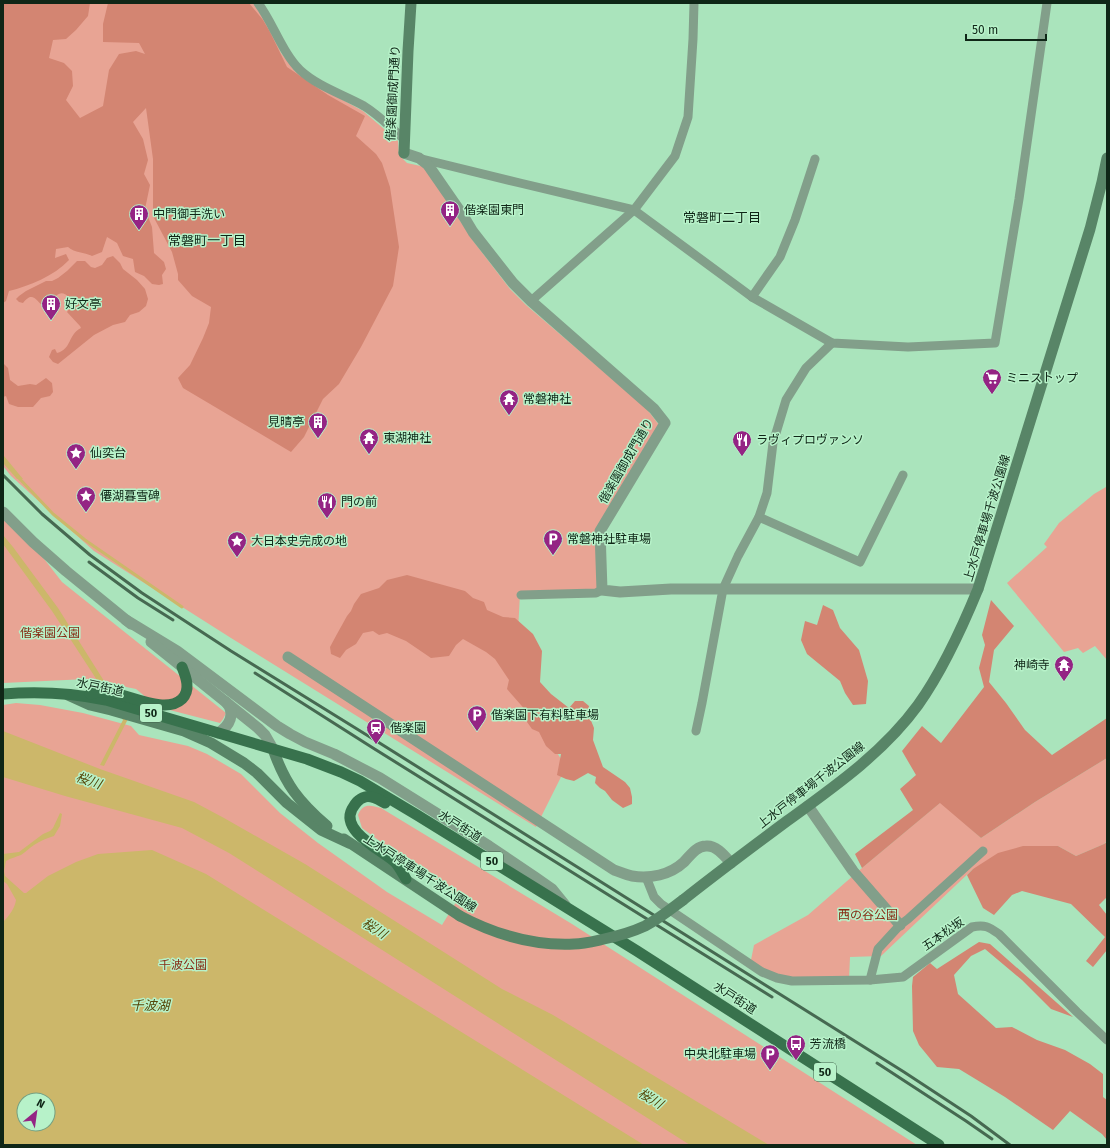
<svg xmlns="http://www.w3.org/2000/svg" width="1110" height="1148" font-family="'Fira Sans','Noto Sans JP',sans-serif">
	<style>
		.green { fill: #e8a494; fill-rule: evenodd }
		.forest { fill: #d38572 }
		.water { fill: #ccb76a; fill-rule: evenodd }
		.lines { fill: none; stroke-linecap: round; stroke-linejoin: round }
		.stream { stroke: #ccb76a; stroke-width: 3 }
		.minor { stroke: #829f8a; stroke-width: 9 }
		.tertiary { stroke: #829f8a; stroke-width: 11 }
		.secondary { stroke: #588567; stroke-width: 11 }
		.primary { stroke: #38724d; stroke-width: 11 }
		.rail { stroke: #466951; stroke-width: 3 }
		.secondary-bridge { stroke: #588567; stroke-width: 11 }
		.labels { text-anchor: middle; stroke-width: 3; stroke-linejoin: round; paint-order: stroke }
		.shield { fill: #b7f2c9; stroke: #41634c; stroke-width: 1 }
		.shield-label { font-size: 11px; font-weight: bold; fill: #0f2617 }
		.street-label { font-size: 12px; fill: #0f2617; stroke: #b7f2c9 }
		.poi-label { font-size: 12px; fill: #0f2617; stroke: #b7f2c9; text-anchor: start }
		.park-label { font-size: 12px; fill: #872b15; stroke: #b7f2c9 }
		.neighbourhood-label { font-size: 13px; fill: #0f2617; stroke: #b7f2c9 }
		.water-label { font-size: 13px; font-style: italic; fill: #564709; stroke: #b7f2c9 }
	</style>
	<rect width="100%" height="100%" fill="#aae4bc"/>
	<g class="green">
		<polygon points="3,3 253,3 267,23 281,53 295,71 317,86 363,111 398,141 399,155 407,163 425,167 474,242 510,289 526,305 646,408 659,425 598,530 600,590 520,594 515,686 566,767 536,827 231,638 94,551 11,476 3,466"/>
		<polygon points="1106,487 1107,488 1107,660 1095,646 1083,653 1078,648 1064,652 1007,583 1047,547 1044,544 1059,523 1094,494"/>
		<polygon points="3,506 62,582 226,713 223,719 220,723 158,707 136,689 87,679 3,683"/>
		<path d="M16 703 40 705 83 713 131 726 139 735 188 746 207 754 241 774 280 813 318 843 387 892 442 925 458 899 362 828 358 815C363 803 370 805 381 808L572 924 917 1145H3V705ZM24 1100H48V1124H24Z"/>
		<polygon points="1107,758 1107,841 1104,844 1076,856 1058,846 973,869 881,956 850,957 849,980 792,981 750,965 754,945 808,915 862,868 941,802 981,838 1035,802"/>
	</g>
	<g class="forest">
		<path d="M3 3H90L88 16 76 30 66 39 53 40 49 58 64 63 72 71 73 86 66 100 80 118 103 106 109 70 119 54 136 51 145 54 139 43 103 42V24L108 3H249L263 20 270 32 287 67 328 95 365 116 356 136 376 154 382 163 390 187 399 247 393 286 361 347 339 384 323 399 304 437 291 452 183 388 178 378 190 365 203 338 209 323 211 307 192 296 178 280V274L172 252 153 216V159L146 108 133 122 143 139 148 160 144 174 150 185 145 209 152 227 154 253 164 262 166 269 162 275 163 284 159 285 152 284 144 276 135 272 133 259 123 256 117 243 107 237 102 252 92 256C84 252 75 253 68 247L56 249 55 258 66 254 69 260C54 276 29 286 9 291L6 301 3 303Z"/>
		<path d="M113 256 120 263 123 269 137 280 145 289 148 299 146 306 139 312 130 315 125 322 113 325 94 335 58 364 53 362 49 357 52 350 55 349 57 353C72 349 68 334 81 328L80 326 67 312 73 304C70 297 63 289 56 296 55 297 53 301 52 302 50 305 47 306 45 308 36 301 33 290 23 303L19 302 16 299 19 296 26 291 46 281H52L58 278 67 271 77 261H85L91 267 95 268 102 265 107 258Z"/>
		<polygon points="3,363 8,368 10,380 18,386 30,384 36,385 46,378 52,383 53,392 50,396 41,398 33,407 18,407 9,404 6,396 3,397"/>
		<polygon points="407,575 465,591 473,598 484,602 487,610 503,617 515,618 533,634 542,651 540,682 551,694 569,708 575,701 583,701 589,706 588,713 594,728 593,740 603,767 625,782 630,788 632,797 632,804 623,808 612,800 605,791 600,788 595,783 596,777 588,773 574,781 566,779 557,775 561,754 555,754 546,746 539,732 532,729 527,722 528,713 507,689 509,680 495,659 486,652 463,639 456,645 449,656 431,658 406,641 387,633 379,635 373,631 363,633 356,644 346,650 340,658 331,654 330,647 337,634 347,616 351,611 354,604 361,594 379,588 387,580"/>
		<polygon points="991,600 1014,626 994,650 989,682 1006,703 1025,730 1052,755 1107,718 1107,758 1035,802 981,838 940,803 862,868 855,854 913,810 900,789 916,775 902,751 922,726 941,743 984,687 979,668 985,645 982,635"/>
		<polygon points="823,605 833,610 840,628 859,650 868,681 866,704 853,705 845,693 840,681 807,654 801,640 805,621 817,625"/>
		<polygon points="1107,842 1107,897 1099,905 1107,915 1107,950 1093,967 1086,961 1105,937 1071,904 1022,891 1012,895 994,915 983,908 967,875 973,869 998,853 1023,846 1058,846 1076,856 1104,844"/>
		<polygon points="979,942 990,944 1073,1017 1051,1009 1022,980 985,949 971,956 954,975 958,994 996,1028 1012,1027 1037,1040 1065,1050 1090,1064 1103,1074 1103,1097 1107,1100 1107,1140 1102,1134 1070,1111 1053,1130 1005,1097 959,1069 937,1067 919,1045 913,1031 912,986 913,977 930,963 937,969"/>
	</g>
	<g class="water">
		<polygon points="3,455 4,456 23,479 17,479 3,463"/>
		<polygon points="3,535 13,547 58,608 128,719 104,766 100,765 123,720 52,611 3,544"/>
		<polygon points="3,731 100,769 194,802 224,818 305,864 502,989 553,1015 769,1145 690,1145 229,853 182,828 65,796 3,777"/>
		<path d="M60 813 62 814 60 826 54 836C47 838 40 841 34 845 29 848 26 852 21 855 16 857 11 858 6 861L4 871 5 876 24 893H26L48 876 76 862 98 854 152 850 206 874 644 1145H3V922C9 916 15 908 16 900L7 884 3 881V854L19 852 43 834 50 831 53 828ZM24 1100H48V1124H24Z"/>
	</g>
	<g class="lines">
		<polyline class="stream" points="17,476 53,514 85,540 182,607"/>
		<g class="minor">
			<path d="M258 3C273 23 283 54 300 70 317 86 344 95 364 106 379 115 391 128 404 139"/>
			<polyline points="422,159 520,183 634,210 752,297 832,343 908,347 995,343 1019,199 1047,3"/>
			<polyline points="752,297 780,257 795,220 815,159"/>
			<polyline points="531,301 634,210 675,156 688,117 693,39 694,3"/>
			<polyline points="759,517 860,562 903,475"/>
			<polyline points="521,595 596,593 602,590"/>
			<polyline points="696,731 702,703 723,589 738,556 759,517 767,493 773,443 786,400 806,368 832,343"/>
			<path d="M646 877 654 897 661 904 762 972 777 978 792 981 870 980 903 977 972 927C985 924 989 927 999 934L1077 1012 1107 1040"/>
			<polyline points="870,980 878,949 900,925 908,919 983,851"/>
		</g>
		<g class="tertiary">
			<polyline points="404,153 419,158 428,165 464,217 473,232 513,283 531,301 654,409 665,423 600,531 602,590 620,592 671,589 978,589"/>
			<polyline points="3,512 33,542 66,571 131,624"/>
			<polyline points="126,620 177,651 277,726 290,734 305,742 334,754 380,778 489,846 535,877 552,889 565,905"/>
			<polyline points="151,642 258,728 265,735 273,749"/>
			<path d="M288 657 614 870C620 872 626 875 632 876 650 879 670 875 684 862 690 856 696 846 706 846 716 845 724 855 731 863"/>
			<path d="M218 733C230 726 236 713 226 702"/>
			<polyline points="808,806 853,871 900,925"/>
		</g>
		<g class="secondary">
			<polyline points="404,153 408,51 411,3"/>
			<polyline points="68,695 90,705 111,710 184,731 211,743 244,763 257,773 287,803 321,830 349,843"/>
			<path d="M273 749C285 784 299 802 327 826"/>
			<polyline points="344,839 460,916"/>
			<path d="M683 900C717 873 752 847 787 821 834 787 884 752 918 705 943 670 962 628 978 589L1090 229 1102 182 1107 158"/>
		</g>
		<g class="primary">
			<path d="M3 694C38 691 72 693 106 700L307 759 341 772 360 781 417 815 637 951 939 1145"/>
			<path d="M90 694C95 693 100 691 105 692 126 692 164 716 182 699 191 690 186 677 182 667"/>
			<path d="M385 803C379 800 372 795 365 797 358 799 355 804 352 809 340 832 384 851 396 863 400 868 403 874 406 879"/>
		</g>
		<g class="rail">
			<polyline points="3,475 42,514 90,555 142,593 231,651 378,742 904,1072 971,1116 1010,1145"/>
			<polyline points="89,562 138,598 173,620"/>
			<polyline points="255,673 373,748 772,997"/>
			<polyline points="877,1063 966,1121 992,1139"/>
		</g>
		<path class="secondary-bridge" d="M460 916C496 935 533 946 574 944 584 944 595 941 604 939 618 936 632 932 645 926 659 919 671 909 683 900"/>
	</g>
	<defs>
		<g id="building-pin" transform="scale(1)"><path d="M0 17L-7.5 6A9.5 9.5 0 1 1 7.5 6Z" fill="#942484" stroke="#b7f2c9"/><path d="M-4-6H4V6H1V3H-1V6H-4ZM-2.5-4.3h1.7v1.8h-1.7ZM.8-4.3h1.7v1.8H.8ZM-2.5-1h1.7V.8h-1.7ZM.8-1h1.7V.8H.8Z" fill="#fff"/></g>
		<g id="supermarket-pin" transform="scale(1)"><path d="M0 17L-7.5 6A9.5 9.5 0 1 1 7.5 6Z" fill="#942484" stroke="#b7f2c9"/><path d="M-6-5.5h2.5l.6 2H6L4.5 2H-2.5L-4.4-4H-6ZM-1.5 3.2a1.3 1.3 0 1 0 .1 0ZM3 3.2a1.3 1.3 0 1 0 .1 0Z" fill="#fff"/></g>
		<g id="temple-pin" transform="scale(1)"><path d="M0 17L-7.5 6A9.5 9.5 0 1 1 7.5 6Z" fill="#942484" stroke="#b7f2c9"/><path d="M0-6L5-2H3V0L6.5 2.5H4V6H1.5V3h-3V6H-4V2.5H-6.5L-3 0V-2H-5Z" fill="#fff"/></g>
		<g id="restaurant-pin" transform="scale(1)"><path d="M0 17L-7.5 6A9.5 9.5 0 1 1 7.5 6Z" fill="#942484" stroke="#b7f2c9"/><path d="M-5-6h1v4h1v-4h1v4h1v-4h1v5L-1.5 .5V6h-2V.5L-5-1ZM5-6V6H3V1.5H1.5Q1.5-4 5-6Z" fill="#fff"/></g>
		<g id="sight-pin" transform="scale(1)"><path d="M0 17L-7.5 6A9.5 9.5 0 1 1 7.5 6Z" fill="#942484" stroke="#b7f2c9"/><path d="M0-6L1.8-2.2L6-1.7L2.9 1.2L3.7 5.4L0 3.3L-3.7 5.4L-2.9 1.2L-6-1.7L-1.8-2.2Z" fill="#fff"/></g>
		<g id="parking-pin" transform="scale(1)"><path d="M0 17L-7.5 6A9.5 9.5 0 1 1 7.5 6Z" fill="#942484" stroke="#b7f2c9"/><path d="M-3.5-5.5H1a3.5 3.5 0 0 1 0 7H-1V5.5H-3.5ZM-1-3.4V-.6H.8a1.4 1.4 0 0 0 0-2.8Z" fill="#fff"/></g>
		<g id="station-pin" transform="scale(1)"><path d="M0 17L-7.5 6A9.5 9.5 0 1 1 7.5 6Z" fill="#942484" stroke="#b7f2c9"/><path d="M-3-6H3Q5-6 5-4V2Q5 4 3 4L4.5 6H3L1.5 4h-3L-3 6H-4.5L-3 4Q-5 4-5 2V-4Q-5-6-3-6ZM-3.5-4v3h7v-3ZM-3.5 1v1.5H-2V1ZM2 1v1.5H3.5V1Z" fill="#fff"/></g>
		<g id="bus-pin" transform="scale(1)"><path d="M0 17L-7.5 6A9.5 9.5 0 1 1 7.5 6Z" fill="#942484" stroke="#b7f2c9"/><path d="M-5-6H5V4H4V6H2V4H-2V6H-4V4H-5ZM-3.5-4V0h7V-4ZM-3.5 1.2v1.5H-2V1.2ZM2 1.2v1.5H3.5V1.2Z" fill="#fff"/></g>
	</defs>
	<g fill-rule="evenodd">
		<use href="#building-pin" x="450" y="210"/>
		<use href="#building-pin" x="139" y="214"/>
		<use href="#building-pin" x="51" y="304"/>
		<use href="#supermarket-pin" x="992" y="378"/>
		<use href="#temple-pin" x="509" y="399"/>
		<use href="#building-pin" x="318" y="422"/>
		<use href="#temple-pin" x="369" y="438"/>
		<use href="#restaurant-pin" x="742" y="440"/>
		<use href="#sight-pin" x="76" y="453"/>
		<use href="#sight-pin" x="86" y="496"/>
		<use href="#restaurant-pin" x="327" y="502"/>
		<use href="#parking-pin" x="553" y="539"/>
		<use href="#sight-pin" x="237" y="541"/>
		<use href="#temple-pin" x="1064" y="665"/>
		<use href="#parking-pin" x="477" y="715"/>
		<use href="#station-pin" x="376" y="728"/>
		<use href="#bus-pin" x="796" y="1044"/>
		<use href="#parking-pin" x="770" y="1054"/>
	</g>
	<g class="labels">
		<g class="shield">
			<rect x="140" y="704" width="22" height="18" rx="3"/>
			<rect x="481" y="852" width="22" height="18" rx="3"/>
			<rect x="814" y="1063" width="22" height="18" rx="3"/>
		</g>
		<g class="shield-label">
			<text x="151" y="717">50</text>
			<text x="492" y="865">50</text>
			<text x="825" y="1076">50</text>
		</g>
		<g class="street-label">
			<text transform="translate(393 93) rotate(-87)" y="4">偕楽園御成門通り</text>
			<text transform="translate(626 461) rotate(-60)" y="4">偕楽園御成門通り</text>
			<text transform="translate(987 518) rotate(-73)" y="4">上水戸停車場千波公園線</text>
			<text transform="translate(100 687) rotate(12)" y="4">水戸街道</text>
			<text transform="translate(811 785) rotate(-38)" y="4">上水戸停車場千波公園線</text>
			<text transform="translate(460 826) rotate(32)" y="4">水戸街道</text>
			<text transform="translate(420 873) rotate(33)" y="4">上水戸停車場千波公園線</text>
			<text transform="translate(943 934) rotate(-35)" y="4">五本松坂</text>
			<text transform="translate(735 998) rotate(33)" y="4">水戸街道</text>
		</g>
		<g class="poi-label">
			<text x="464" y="214">偕楽園東門</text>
			<text x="153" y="218">中門御手洗い</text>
			<text x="65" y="308">好文亭</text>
			<text x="1006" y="382">ミニストップ</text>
			<text x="523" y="403">常磐神社</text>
			<text x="304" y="426" text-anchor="end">見晴亭</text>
			<text x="383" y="442">東湖神社</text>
			<text x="756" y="444">ラヴィプロヴァンソ</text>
			<text x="90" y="457">仙奕台</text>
			<text x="100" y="500">僊湖暮雪碑</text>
			<text x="341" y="506">門の前</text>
			<text x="567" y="543">常磐神社駐車場</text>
			<text x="251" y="545">大日本史完成の地</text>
			<text x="1050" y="669" text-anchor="end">神崎寺</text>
			<text x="491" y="719">偕楽園下有料駐車場</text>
			<text x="390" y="732">偕楽園</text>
			<text x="810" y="1048">芳流橋</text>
			<text x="756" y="1058" text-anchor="end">中央北駐車場</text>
		</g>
		<g class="park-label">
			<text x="50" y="637">偕楽園公園</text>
			<text x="868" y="919">西の谷公園</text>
			<text x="183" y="969">千波公園</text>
		</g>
		<g class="neighbourhood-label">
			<text x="722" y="222">常磐町二丁目</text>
			<text x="207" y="245">常磐町一丁目</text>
		</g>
		<g class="water-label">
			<text transform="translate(89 780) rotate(19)" y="5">桜川</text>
			<text transform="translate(375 928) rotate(32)" y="5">桜川</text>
			<text x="150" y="1010">千波湖</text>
			<text transform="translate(651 1098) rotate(31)" y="5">桜川</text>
		</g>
	</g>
	<rect width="1110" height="1148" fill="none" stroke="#0f2617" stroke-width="8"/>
	<g transform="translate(36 1112) rotate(29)"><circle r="19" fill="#b7f2c9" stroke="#74a082"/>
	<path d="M0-3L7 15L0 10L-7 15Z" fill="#942484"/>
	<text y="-6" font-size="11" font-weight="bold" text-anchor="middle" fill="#0f2617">N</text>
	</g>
	<path d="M966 34v6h80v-6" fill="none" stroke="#0f2617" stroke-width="2"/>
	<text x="972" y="34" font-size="12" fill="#0f2617" stroke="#b7f2c9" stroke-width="3" paint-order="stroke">50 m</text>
</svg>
